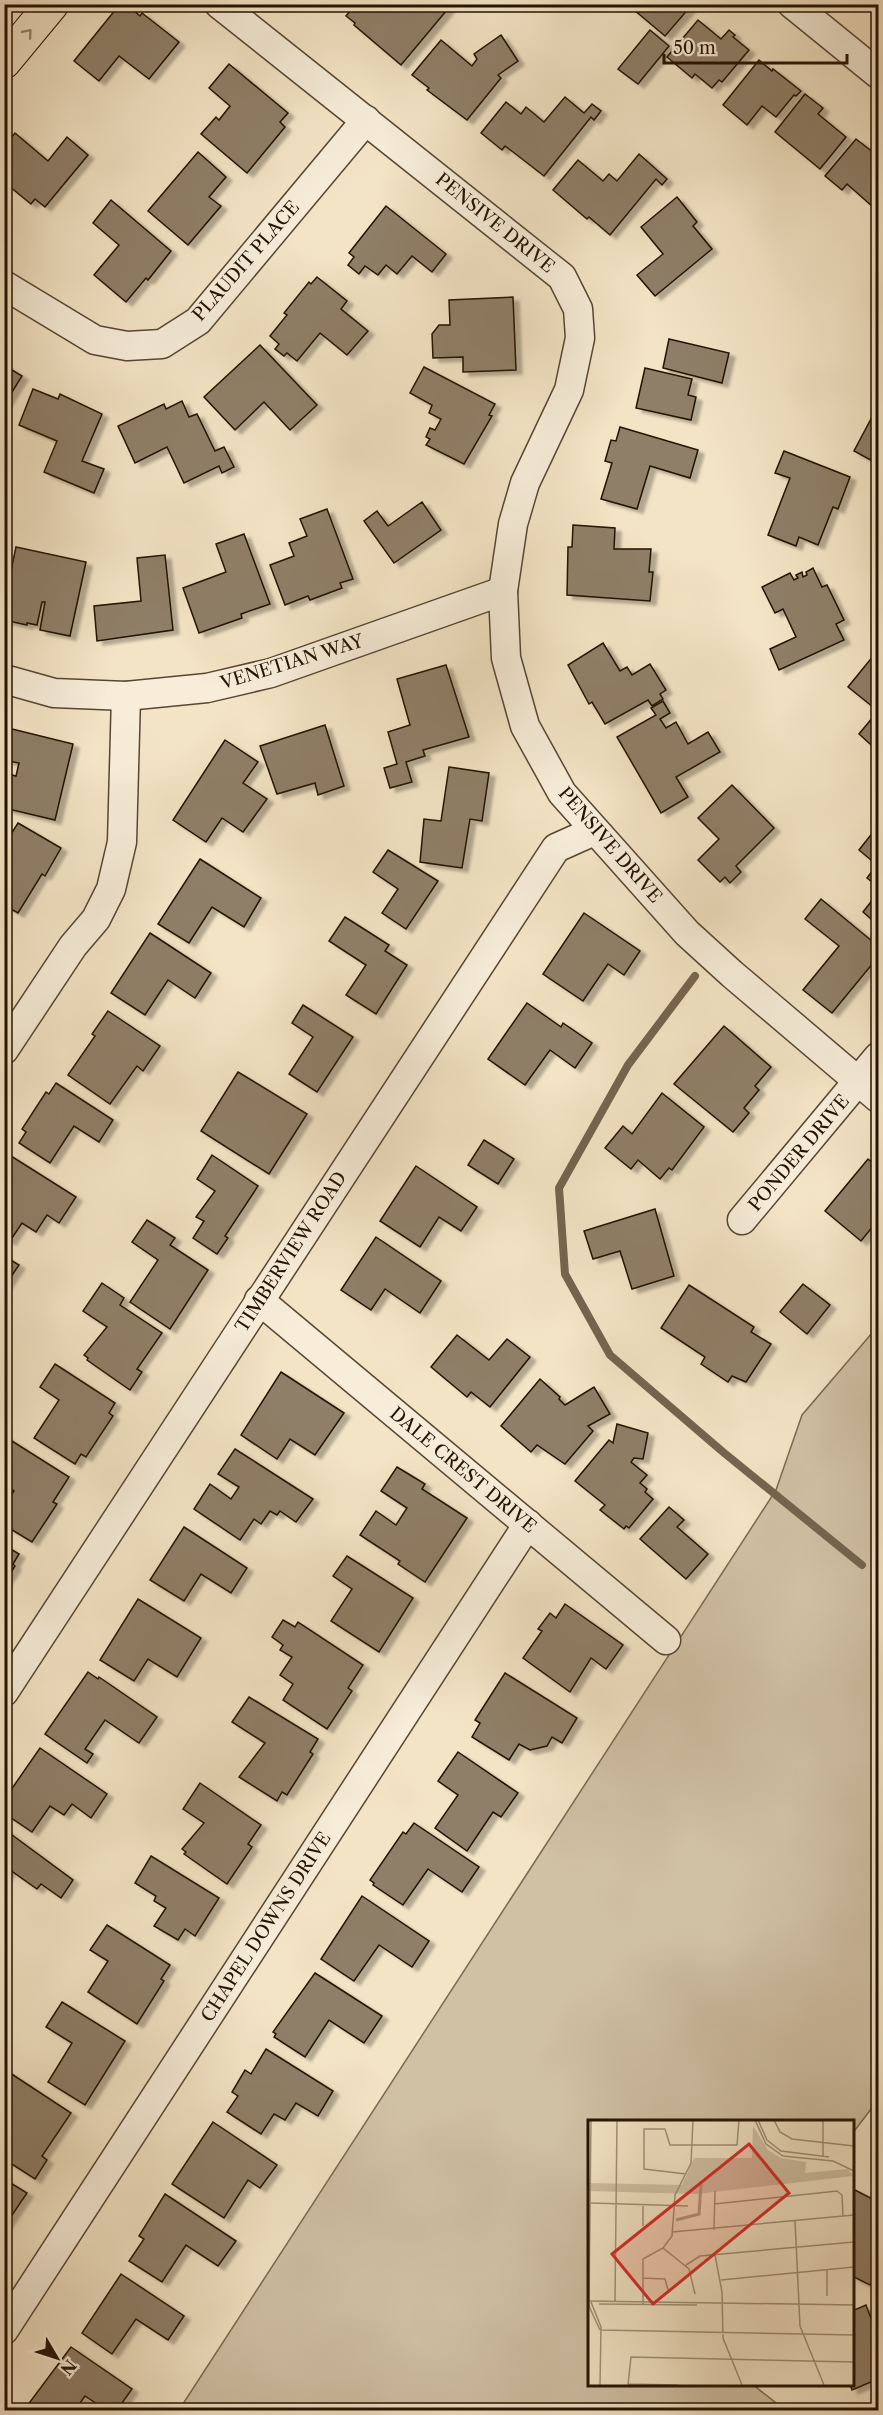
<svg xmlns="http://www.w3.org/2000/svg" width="883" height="2415" font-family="'Libre Caslon Text',serif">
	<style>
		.park { fill: #d0c0a4; stroke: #7a6953; stroke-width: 1.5 }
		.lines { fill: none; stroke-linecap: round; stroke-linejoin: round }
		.stream { stroke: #75654f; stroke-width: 8 }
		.building { fill: #8f7f67; stroke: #231202; stroke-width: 1.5; filter: url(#shadow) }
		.minor-casing { stroke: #574633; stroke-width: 31 }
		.major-casing { stroke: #231202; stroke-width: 35 }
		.minor { stroke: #f7edd9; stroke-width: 28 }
		.major { stroke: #f3e4c5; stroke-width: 33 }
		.oneway { stroke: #95866d }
		.labels { text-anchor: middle; stroke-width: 4.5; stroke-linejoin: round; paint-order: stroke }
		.street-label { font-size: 18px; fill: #231202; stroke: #f7edd9 }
		.inset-river { fill: none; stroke: #ac9d83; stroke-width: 3 }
		.inset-road { fill: none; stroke: #a09077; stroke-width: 1.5 }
		.view { fill: #d62828; fill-opacity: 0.15; stroke: #d62828; stroke-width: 3 }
		.inset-edge { fill: none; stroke: #231202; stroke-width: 3 }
	</style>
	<defs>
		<filter id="shadow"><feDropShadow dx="6" dy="4" stdDeviation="1.5" flood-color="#0004"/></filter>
	</defs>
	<rect width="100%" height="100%" fill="#f3e4c5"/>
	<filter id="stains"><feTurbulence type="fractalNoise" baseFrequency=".00333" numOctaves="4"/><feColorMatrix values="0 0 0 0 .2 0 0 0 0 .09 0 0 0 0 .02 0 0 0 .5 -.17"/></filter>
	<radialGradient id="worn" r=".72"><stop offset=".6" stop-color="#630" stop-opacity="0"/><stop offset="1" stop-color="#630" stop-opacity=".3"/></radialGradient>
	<polygon class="park" points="878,1326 878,2100 852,2134 852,2121 589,2121 589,2384 752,2384 785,2410 179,2410 776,1490 802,1415"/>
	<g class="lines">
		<polyline class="stream" points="695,976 628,1065 559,1188 565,1274 610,1355 723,1452 862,1565"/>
	</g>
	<g class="building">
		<polygon points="120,4 126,4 140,16 142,13 179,42 149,79 119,56 99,81 74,61"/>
		<polygon points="356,4 402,4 407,9 411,4 452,4 401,65 354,25 355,23 346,16"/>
		<polygon points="627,4 687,4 690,7 665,36"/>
		<polygon points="698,20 721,39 729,30 735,35 733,37 749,50 722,82 719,80 712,88 695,74 692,78 667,57"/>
		<polygon points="650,30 669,46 638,84 618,69"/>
		<polygon points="501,35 518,61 498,75 501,78 467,120 427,90 429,88 412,75 441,40 472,66 477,59 474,54"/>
		<polygon points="759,60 772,71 773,69 801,91 796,96 794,95 776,117 762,106 747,125 723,105"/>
		<polygon points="229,64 288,113 280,122 285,127 247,173 201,134 216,117 219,120 230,106 209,88"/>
		<polygon points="805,94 823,108 818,114 846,137 820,169 775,132"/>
		<polygon points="565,97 584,113 592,104 601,111 594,120 591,117 544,176 517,155 505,146 502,150 481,133 506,102 521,114 526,107 544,122"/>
		<polygon points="15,133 48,161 67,137 88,155 45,207 35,199 31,204 4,182 4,146"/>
		<polygon points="856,139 878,156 878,201 873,207 847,184 842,190 825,176"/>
		<polygon points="198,152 226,177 209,197 221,206 188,245 148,211"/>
		<polygon points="639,154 667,179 662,185 656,179 610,235 589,217 587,219 553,190 578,160 603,181 609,174 617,181"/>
		<polygon points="677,197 697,222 693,226 712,249 655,296 637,275 663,254 641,227"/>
		<polygon points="111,200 171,251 148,280 146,278 126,302 94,275 119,245 93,223"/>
		<polygon points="386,206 446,254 432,272 412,256 397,274 386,265 378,275 365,266 359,274 348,265 354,257 349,253"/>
		<polygon points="317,277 347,301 341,309 368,331 347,355 320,333 297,361 287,353 284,356 275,349 279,344 270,336 287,315 284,313 309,282 311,284"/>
		<polygon points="513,297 516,370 463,372 463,357 433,358 432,334 439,325 450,325 449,300"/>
		<polygon points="669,339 729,353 722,383 663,368"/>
		<polygon points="260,345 317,405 290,430 264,402 235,430 204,397"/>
		<polygon points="4,365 22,376 4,405"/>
		<polygon points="424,367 495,404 489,415 492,416 464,464 426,445 430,439 426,437 430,428 435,430 441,419 429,413 432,405 410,393"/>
		<polygon points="645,368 692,379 688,395 696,397 691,420 636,408"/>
		<polygon points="33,389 58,399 60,394 102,414 82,461 104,469 94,493 44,472 57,441 19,425"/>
		<polygon points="182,401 189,417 197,414 215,451 224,447 234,467 222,473 219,466 184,483 167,447 135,463 118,426 164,404 166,409"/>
		<polygon points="878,410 878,464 854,451 872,417 874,417"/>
		<polygon points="620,427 698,450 690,478 650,466 637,509 601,499 612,463 605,461 611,440 616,441"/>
		<polygon points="784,451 850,477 838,509 833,507 818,545 799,537 796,546 768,535 790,478 775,473"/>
		<polygon points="422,502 441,530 394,563 364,521 377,511 388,526"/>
		<polygon points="327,509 353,579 340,583 342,588 310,600 308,596 285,605 270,565 294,556 289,543 307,536 300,519"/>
		<polygon points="573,525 615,528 614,549 651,549 649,572 653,572 650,601 567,595 568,547 572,547"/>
		<polygon points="244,534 270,604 241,614 242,618 199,633 183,588 226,572 216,544"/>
		<polygon points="16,547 86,562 70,636 40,630 45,602 42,602 37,625 27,623 27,625 4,620 4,603"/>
		<polygon points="165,555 173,630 97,641 94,606 141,601 137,558"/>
		<polygon points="813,568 822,587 827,585 844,620 836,624 844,640 779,670 770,649 796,637 783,609 775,613 762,587 790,573 794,580 798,578 796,575 802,572 803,577 807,575 806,572"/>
		<polygon points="603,643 620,671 627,667 632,675 650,664 666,690 660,694 663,699 652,706 648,700 605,724 592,702 589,704 568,665"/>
		<polygon points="878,650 878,751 859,734 878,711 848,687"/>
		<polygon points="446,665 469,737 423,750 425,756 406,762 412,782 390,788 384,768 397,764 388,732 410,725 397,679"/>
		<polygon points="663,701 670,713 660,719 666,728 676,722 688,744 708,732 720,752 676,777 688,797 661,813 617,737 656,715 651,708"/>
		<polygon points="325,725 344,786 318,795 315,783 277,794 260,746"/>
		<polygon points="4,727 73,744 55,820 4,808 4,773 16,776 19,763 4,760"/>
		<polygon points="225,740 258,762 243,783 267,799 243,832 222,818 206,842 173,820"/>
		<polygon points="449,767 489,773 482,821 470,819 462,868 420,862 424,819 441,821"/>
		<polygon points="732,785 774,828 736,866 741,872 730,883 725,877 720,882 698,860 719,839 698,818"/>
		<polygon points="18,823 61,848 45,876 42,874 18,913 4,905 4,845"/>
		<polygon points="878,826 878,887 867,878 877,865 859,850"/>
		<polygon points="388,850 438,881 406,929 382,913 398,889 373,872"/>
		<polygon points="200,859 261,898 244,927 212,907 189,943 158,924"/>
		<polygon points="878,893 878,925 863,912"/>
		<polygon points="821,899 878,946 878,957 832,1013 803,990 839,946 805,919"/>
		<polygon points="584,913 640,951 624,975 608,964 583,1001 543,974"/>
		<polygon points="345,917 389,945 385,951 407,965 376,1014 346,995 366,965 329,941"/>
		<polygon points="150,933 211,973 195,998 168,980 145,1015 111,993"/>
		<polygon points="527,1003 561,1027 563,1023 592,1043 575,1068 550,1050 525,1085 488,1059"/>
		<polygon points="303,1005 353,1037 317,1092 289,1074 313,1037 292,1023"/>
		<polygon points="108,1011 160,1046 143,1071 137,1066 110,1104 68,1075 95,1036 92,1034"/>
		<polygon points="724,1026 771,1067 755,1086 759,1090 744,1108 749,1113 733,1132 674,1084"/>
		<polygon points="238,1072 307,1114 269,1174 201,1131"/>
		<polygon points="56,1083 113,1120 99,1142 74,1126 50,1163 19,1143 26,1132 22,1129 46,1092 49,1094"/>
		<polygon points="662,1093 704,1127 672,1170 669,1168 660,1179 638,1160 631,1169 605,1148 623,1126 632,1134"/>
		<polygon points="484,1140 514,1159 498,1184 468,1165"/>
		<polygon points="212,1155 258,1186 225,1236 228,1238 217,1254 193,1238 204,1221 196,1217 215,1191 197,1179"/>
		<polygon points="11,1156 76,1197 59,1223 47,1215 36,1232 22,1223 10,1241 4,1238 4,1166"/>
		<polygon points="868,1159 878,1167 878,1220 861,1241 825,1211"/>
		<polygon points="416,1166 477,1207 461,1231 439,1217 420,1247 380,1221"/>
		<polygon points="655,1209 674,1276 632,1289 620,1251 593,1259 584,1231"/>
		<polygon points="147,1220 175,1238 170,1245 208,1270 170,1329 130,1302 158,1260 132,1242"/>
		<polygon points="376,1237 441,1281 420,1313 385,1289 371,1310 341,1290"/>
		<polygon points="4,1256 19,1265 4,1287"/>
		<polygon points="102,1283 124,1298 120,1305 162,1333 137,1369 142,1372 130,1390 87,1360 88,1358 84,1355 107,1327 83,1311"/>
		<polygon points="803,1284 830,1305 807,1334 780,1312"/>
		<polygon points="689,1285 754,1327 751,1332 771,1344 746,1382 732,1376 728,1382 701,1364 705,1357 661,1328"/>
		<polygon points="457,1335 489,1360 507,1339 530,1357 490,1407 471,1392 467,1397 431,1367"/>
		<polygon points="55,1364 115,1403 109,1413 113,1416 86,1457 81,1454 75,1464 34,1438 59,1400 40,1387"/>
		<polygon points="281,1372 344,1413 315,1455 290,1439 277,1459 241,1435"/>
		<polygon points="540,1379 560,1397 559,1399 565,1405 594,1387 610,1414 588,1426 593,1431 565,1464 537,1445 531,1452 501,1426"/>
		<polygon points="617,1424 648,1433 643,1459 634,1458 631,1462 647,1475 640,1483 647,1489 645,1492 653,1499 629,1528 626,1526 624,1529 600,1510 605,1505 575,1481 609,1440 613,1443"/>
		<polygon points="4,1436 69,1477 53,1502 57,1504 32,1542 4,1525 4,1506 14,1491 4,1485 9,1476 4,1474"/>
		<polygon points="235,1449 313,1499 296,1522 280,1511 277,1515 270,1511 261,1524 254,1519 240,1540 194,1509 210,1484 231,1499 239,1487 218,1474"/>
		<polygon points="397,1467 425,1484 422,1489 467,1518 425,1582 398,1564 400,1561 360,1535 376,1511 396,1525 407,1508 381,1491"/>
		<polygon points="669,1507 684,1520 677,1527 708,1554 686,1579 640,1539"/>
		<polygon points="184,1527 247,1568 231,1593 201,1574 184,1601 150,1580"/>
		<polygon points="4,1545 19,1554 13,1564 15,1566 4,1583"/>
		<polygon points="347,1556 413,1598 379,1652 331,1621 352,1589 333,1576"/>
		<polygon points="138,1599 201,1638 177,1677 148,1659 134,1681 100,1660"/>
		<polygon points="565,1604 623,1645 606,1669 591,1658 570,1692 523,1658 542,1631 538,1629 550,1613 556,1618"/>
		<polygon points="283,1620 295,1627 298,1622 363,1665 348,1688 352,1691 327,1729 283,1700 293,1684 280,1675 292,1657 280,1650 283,1645 272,1637"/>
		<polygon points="88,1672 98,1679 99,1677 157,1717 139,1743 105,1720 85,1749 93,1754 87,1763 45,1734"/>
		<polygon points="505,1673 577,1718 562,1743 552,1737 547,1746 530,1750 519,1744 509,1760 472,1737 480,1723 475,1720"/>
		<polygon points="249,1697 318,1739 310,1752 313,1754 287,1795 282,1792 277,1801 239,1777 265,1743 232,1722"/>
		<polygon points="40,1748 107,1794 91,1818 72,1804 64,1815 50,1806 32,1832 4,1813 4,1800"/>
		<polygon points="458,1752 518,1793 501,1817 493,1812 467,1851 435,1828 458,1795 438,1781"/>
		<polygon points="200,1783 261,1825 248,1844 252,1847 227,1884 184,1854 186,1852 182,1849 204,1823 183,1809"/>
		<polygon points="414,1823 479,1867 462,1892 428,1869 403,1905 373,1885 374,1883 370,1880 403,1832 406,1834"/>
		<polygon points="4,1829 73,1880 61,1898 41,1884 37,1889 10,1870 4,1878"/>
		<polygon points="151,1856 219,1898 195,1936 185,1929 178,1940 154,1926 166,1908 154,1901 156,1896 135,1883"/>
		<polygon points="362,1896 429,1941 412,1967 379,1945 354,1981 321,1959"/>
		<polygon points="107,1925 170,1965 161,1979 164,1981 137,2024 88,1992 108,1961 90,1950"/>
		<polygon points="315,1973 382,2016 364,2043 329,2020 305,2057 274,2037 276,2034 273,2032"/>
		<polygon points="62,2002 125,2041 85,2105 48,2082 72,2043 46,2027"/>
		<polygon points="266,2049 333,2091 318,2116 296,2103 285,2120 274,2114 261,2134 227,2112 238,2096 232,2092 245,2070 251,2074"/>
		<polygon points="7,2071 71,2113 42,2156 47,2160 35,2179 4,2159 4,2072"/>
		<polygon points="213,2122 277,2165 260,2188 248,2180 224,2218 172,2184"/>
		<polygon points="4,2179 27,2193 4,2227"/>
		<polygon points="853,2189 878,2202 878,2268 870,2285 852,2276"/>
		<polygon points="165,2194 236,2241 218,2266 186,2245 162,2282 129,2261 144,2239 139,2236"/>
		<polygon points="121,2274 184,2316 168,2340 136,2319 112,2354 82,2333"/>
		<polygon points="866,2305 872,2321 877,2319 878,2323 878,2379 852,2390 850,2384 852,2384 852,2311"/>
		<polygon points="71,2347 132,2389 117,2410 106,2410 85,2396 75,2410 24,2410"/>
	</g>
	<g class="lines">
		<g class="minor-casing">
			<g id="minor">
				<polyline points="219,4 562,277 578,309 580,338 569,390 525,483 513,524 503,591 506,658 525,726 562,793 687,933 732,974 878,1098"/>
				<polyline points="792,4 878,74"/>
				<polyline points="4,285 95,340 127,346 162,344 198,321 366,120"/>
				<polyline points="4,679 54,693 126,696 207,688 271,673 503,591"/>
				<polyline points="4,1050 73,946 96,919 111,889 122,842 126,696"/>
				<polyline points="742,1220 878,1057"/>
				<polyline points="259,1300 666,1640"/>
				<polyline points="4,1692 556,848 594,831"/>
				<polyline points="4,2330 528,1524"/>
			</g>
		</g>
		<g class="major-casing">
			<polyline id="major" points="4,62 52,4"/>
		</g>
		<use href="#minor" class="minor"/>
		<use href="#major" class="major"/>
	</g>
	<defs><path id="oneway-chevron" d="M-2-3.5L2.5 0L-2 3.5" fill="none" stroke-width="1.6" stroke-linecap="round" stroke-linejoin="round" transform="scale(1.5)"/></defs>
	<use class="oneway" href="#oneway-chevron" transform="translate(28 33) rotate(-50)"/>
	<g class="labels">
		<g class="street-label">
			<text transform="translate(495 223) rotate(39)" y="6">PENSIVE DRIVE</text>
			<text transform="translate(246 261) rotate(-49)" y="6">PLAUDIT PLACE</text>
			<text transform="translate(292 662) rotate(-17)" y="6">VENETIAN WAY</text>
			<text transform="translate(610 845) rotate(49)" y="6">PENSIVE DRIVE</text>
			<text transform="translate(799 1153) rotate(-50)" y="6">PONDER DRIVE</text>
			<text transform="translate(291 1252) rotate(-57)" y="6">TIMBERVIEW ROAD</text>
			<text transform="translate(463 1470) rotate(40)" y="6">DALE CREST DRIVE</text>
			<text transform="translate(266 1927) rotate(-57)" y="6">CHAPEL DOWNS DRIVE</text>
		</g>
	</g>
	<g transform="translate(588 2120)">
		<rect width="266" height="266" fill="#f3e4c5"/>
		<path d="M165 6 180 30 193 38 218 42 217 53 260 49 265 56 108 74 0 71V63L94 65 106 38H164Z" fill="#d0c0a4"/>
		<path class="inset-river" d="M88 100 111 94 113 64"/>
		<path class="inset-road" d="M3 0 1 186 12 210M167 0 178 24 195 36 245 41 266 51M170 0 179 20 193 31 241 37M186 0 192 12 204 19 266 26M235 36V0M98 54 56 49V9H77L82 25H149L151 0M3 83 100 86M126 84 249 71 254 75 255 96M55 86V106M207 101 212 206 236 265M126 110 127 71M84 112 266 95M75 128 101 149 107 174M127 135 134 172 135 218 154 265M98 145 112 136 266 122M55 158 77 159 81 173M133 160 266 147M239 176V149M0 181 266 185M27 181 29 0M3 182 13 207 12 265M11 184 109 185M55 184V139L75 128 84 116 87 75 103 43 105 0M12 210 266 215M40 264 90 265M40 265 43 237 266 242"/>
		<path class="view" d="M161 24 201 73 65 184 24 134Z"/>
		<rect width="266" height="266" class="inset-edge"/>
	</g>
	<rect width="883" height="2415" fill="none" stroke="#f3e4c5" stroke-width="24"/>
	<rect x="6" y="6" width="871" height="2403" fill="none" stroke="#231202" stroke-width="3"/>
	<rect x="12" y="12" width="859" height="2391" fill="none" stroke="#231202" stroke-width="1.5"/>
	<g transform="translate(57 2358) rotate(129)" stroke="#f7edd9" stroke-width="4.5" paint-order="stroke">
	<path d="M0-4.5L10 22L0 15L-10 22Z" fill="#231202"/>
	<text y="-9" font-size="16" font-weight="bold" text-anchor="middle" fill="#231202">N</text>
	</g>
	<path d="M664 54v9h183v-9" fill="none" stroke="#231202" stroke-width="3"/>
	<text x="673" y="54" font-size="18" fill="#231202" stroke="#f7edd9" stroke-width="4.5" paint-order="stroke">50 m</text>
	<rect width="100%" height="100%" filter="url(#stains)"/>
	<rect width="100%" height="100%" fill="url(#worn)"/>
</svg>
